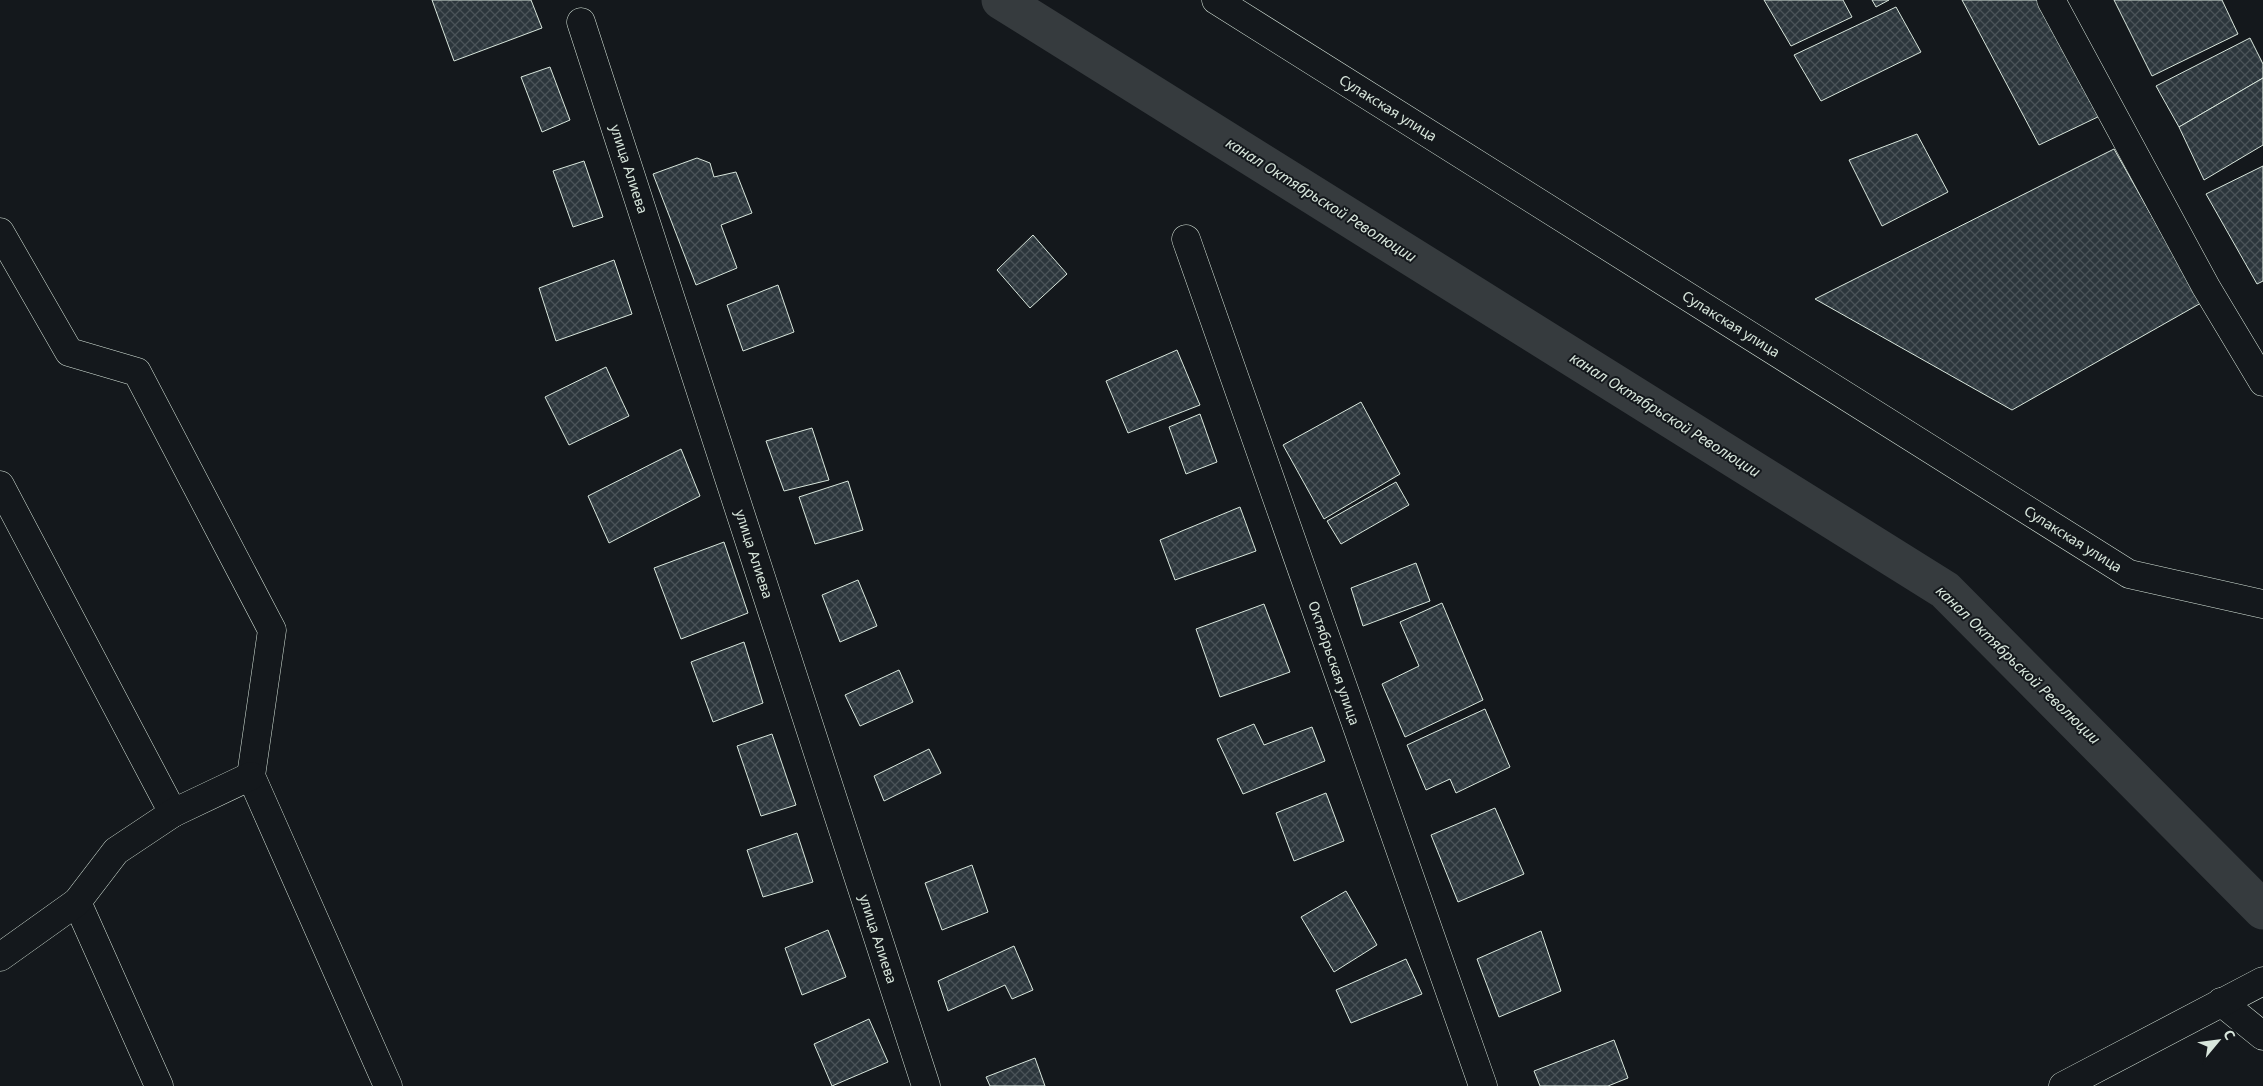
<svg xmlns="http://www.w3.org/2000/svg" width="2263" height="1086" font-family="'Noto Sans',sans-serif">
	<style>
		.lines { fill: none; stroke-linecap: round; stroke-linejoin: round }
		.canal { stroke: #363b3e; stroke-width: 39 }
		.building { fill: url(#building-cross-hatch); stroke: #d8e6dc }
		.minor-casing { stroke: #d8e6dc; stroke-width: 29 }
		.minor { stroke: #14181c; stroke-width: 28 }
		.labels { text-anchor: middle; stroke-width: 4; stroke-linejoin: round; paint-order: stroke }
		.street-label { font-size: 14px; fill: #d8e6dc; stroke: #14181c }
		.water-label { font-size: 15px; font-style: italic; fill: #d8e6dc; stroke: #14181c }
	</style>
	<defs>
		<pattern id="building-cross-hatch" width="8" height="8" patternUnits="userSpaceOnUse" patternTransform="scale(1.25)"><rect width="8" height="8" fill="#2c363c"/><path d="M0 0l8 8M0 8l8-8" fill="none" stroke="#4a5358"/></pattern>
	</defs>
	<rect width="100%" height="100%" fill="#14181c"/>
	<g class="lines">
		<polyline class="canal" points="1001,0 1945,590 2263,910"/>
	</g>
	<g class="building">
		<polygon points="432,0 531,0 542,28 454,61"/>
		<polygon points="1764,0 1843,0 1852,17 1791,46"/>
		<polygon points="1872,0 1889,0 1876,7"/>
		<polygon points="1962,0 2041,0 2104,114 2039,145"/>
		<polygon points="2114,0 2222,0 2238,34 2152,76"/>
		<polygon points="1896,7 1921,52 1821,101 1794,55"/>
		<polygon points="2250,38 2263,64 2263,78 2179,127 2156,86"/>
		<polygon points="550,67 570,120 542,132 521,77"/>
		<polygon points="2263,78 2263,145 2204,180 2179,127"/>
		<polygon points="1917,134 1948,192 1882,226 1849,160"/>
		<polygon points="2114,149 2201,303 2012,410 1815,299"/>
		<polygon points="697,158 710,163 714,177 736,172 752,213 721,225 737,268 696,285 653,174"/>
		<polygon points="584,161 603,217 573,227 553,171"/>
		<polygon points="2263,166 2263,281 2257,284 2206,194"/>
		<polygon points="1033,235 1067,274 1030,308 997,270"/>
		<polygon points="614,260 632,314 556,341 539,288"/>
		<polygon points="778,285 794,332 743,351 727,305"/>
		<polygon points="1177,350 1200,405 1128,433 1106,381"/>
		<polygon points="606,367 629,416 569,445 545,397"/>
		<polygon points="1361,402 1400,474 1324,519 1283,445"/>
		<polygon points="1200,414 1217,462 1186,474 1169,427"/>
		<polygon points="812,428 829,480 784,491 766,441"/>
		<polygon points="681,449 700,496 609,543 588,496"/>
		<polygon points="848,481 863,530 815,544 799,497"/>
		<polygon points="1396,482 1409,505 1341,544 1327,521"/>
		<polygon points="1240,507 1256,551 1175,580 1160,540"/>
		<polygon points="724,542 748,613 681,639 654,568"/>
		<polygon points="1416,563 1430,601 1363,626 1351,588"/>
		<polygon points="858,580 877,626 840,642 822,595"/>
		<polygon points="1442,603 1483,700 1405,737 1382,684 1419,666 1400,622"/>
		<polygon points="1264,604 1290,672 1220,697 1196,629"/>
		<polygon points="744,642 763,703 713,722 691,662"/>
		<polygon points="899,670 913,702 860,726 845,695"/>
		<polygon points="1485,709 1510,767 1456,793 1450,779 1426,790 1407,745"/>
		<polygon points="1254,724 1264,745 1312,727 1325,761 1243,794 1217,739"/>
		<polygon points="772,734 796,805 761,816 737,746"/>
		<polygon points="929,749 941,773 884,801 874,776"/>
		<polygon points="1326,793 1344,841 1294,861 1276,813"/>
		<polygon points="1495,808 1524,874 1458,902 1431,835"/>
		<polygon points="797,833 813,882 763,897 747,850"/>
		<polygon points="972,865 988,912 942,930 925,883"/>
		<polygon points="1346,891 1377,945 1334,972 1301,917"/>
		<polygon points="828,930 846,977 802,995 785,948"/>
		<polygon points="1541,931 1561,991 1499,1017 1477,959"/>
		<polygon points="1014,946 1033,990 1012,999 1005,985 948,1011 938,981"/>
		<polygon points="1406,959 1422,994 1351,1023 1336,990"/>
		<polygon points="869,1019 888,1062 832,1086 814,1044"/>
		<polygon points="1614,1040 1628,1078 1608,1086 1540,1086 1534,1071"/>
		<polygon points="1035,1058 1045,1086 990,1086 986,1077"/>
	</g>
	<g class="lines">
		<g class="minor-casing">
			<g id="minor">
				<polyline points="1216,0 2129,574 2263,604"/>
				<polyline points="2051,0 2206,287 2263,382"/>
				<polyline points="581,22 926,1086"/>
				<polyline points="0,232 69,352 137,372 272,630 251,776 388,1086"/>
				<polyline points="1186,239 1483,1086"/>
				<polyline points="0,485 173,813"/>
				<polyline points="77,902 159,1086"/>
				<polyline points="0,957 77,902 116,851 173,813 251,776"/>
				<polyline points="2221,1002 2263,1036"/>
				<polyline points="2063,1086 2263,981"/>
			</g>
		</g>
		<use href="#minor" class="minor"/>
	</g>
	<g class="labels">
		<g class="street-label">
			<text transform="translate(1388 108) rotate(32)" y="5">Сулакская улица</text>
			<text transform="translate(629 169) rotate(72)" y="5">улица Алиева</text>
			<text transform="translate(1731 324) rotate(32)" y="5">Сулакская улица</text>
			<text transform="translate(2073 539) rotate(32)" y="5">Сулакская улица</text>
			<text transform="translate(754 554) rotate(72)" y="5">улица Алиева</text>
			<text transform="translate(1334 663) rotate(71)" y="5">Октябрьская улица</text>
			<text transform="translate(878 939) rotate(72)" y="5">улица Алиева</text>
		</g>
		<g class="water-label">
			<text transform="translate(1321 200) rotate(32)" y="5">канал Октябрьской Революции</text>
			<text transform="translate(1665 415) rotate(32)" y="5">канал Октябрьской Революции</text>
			<text transform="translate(2018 665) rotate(44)" y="5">канал Октябрьской Революции</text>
		</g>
	</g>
	<g transform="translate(2218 1041) rotate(61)" stroke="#14181c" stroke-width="4" paint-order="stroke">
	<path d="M0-4L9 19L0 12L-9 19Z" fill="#d8e6dc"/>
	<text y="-8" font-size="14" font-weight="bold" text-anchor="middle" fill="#d8e6dc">С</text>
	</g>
</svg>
